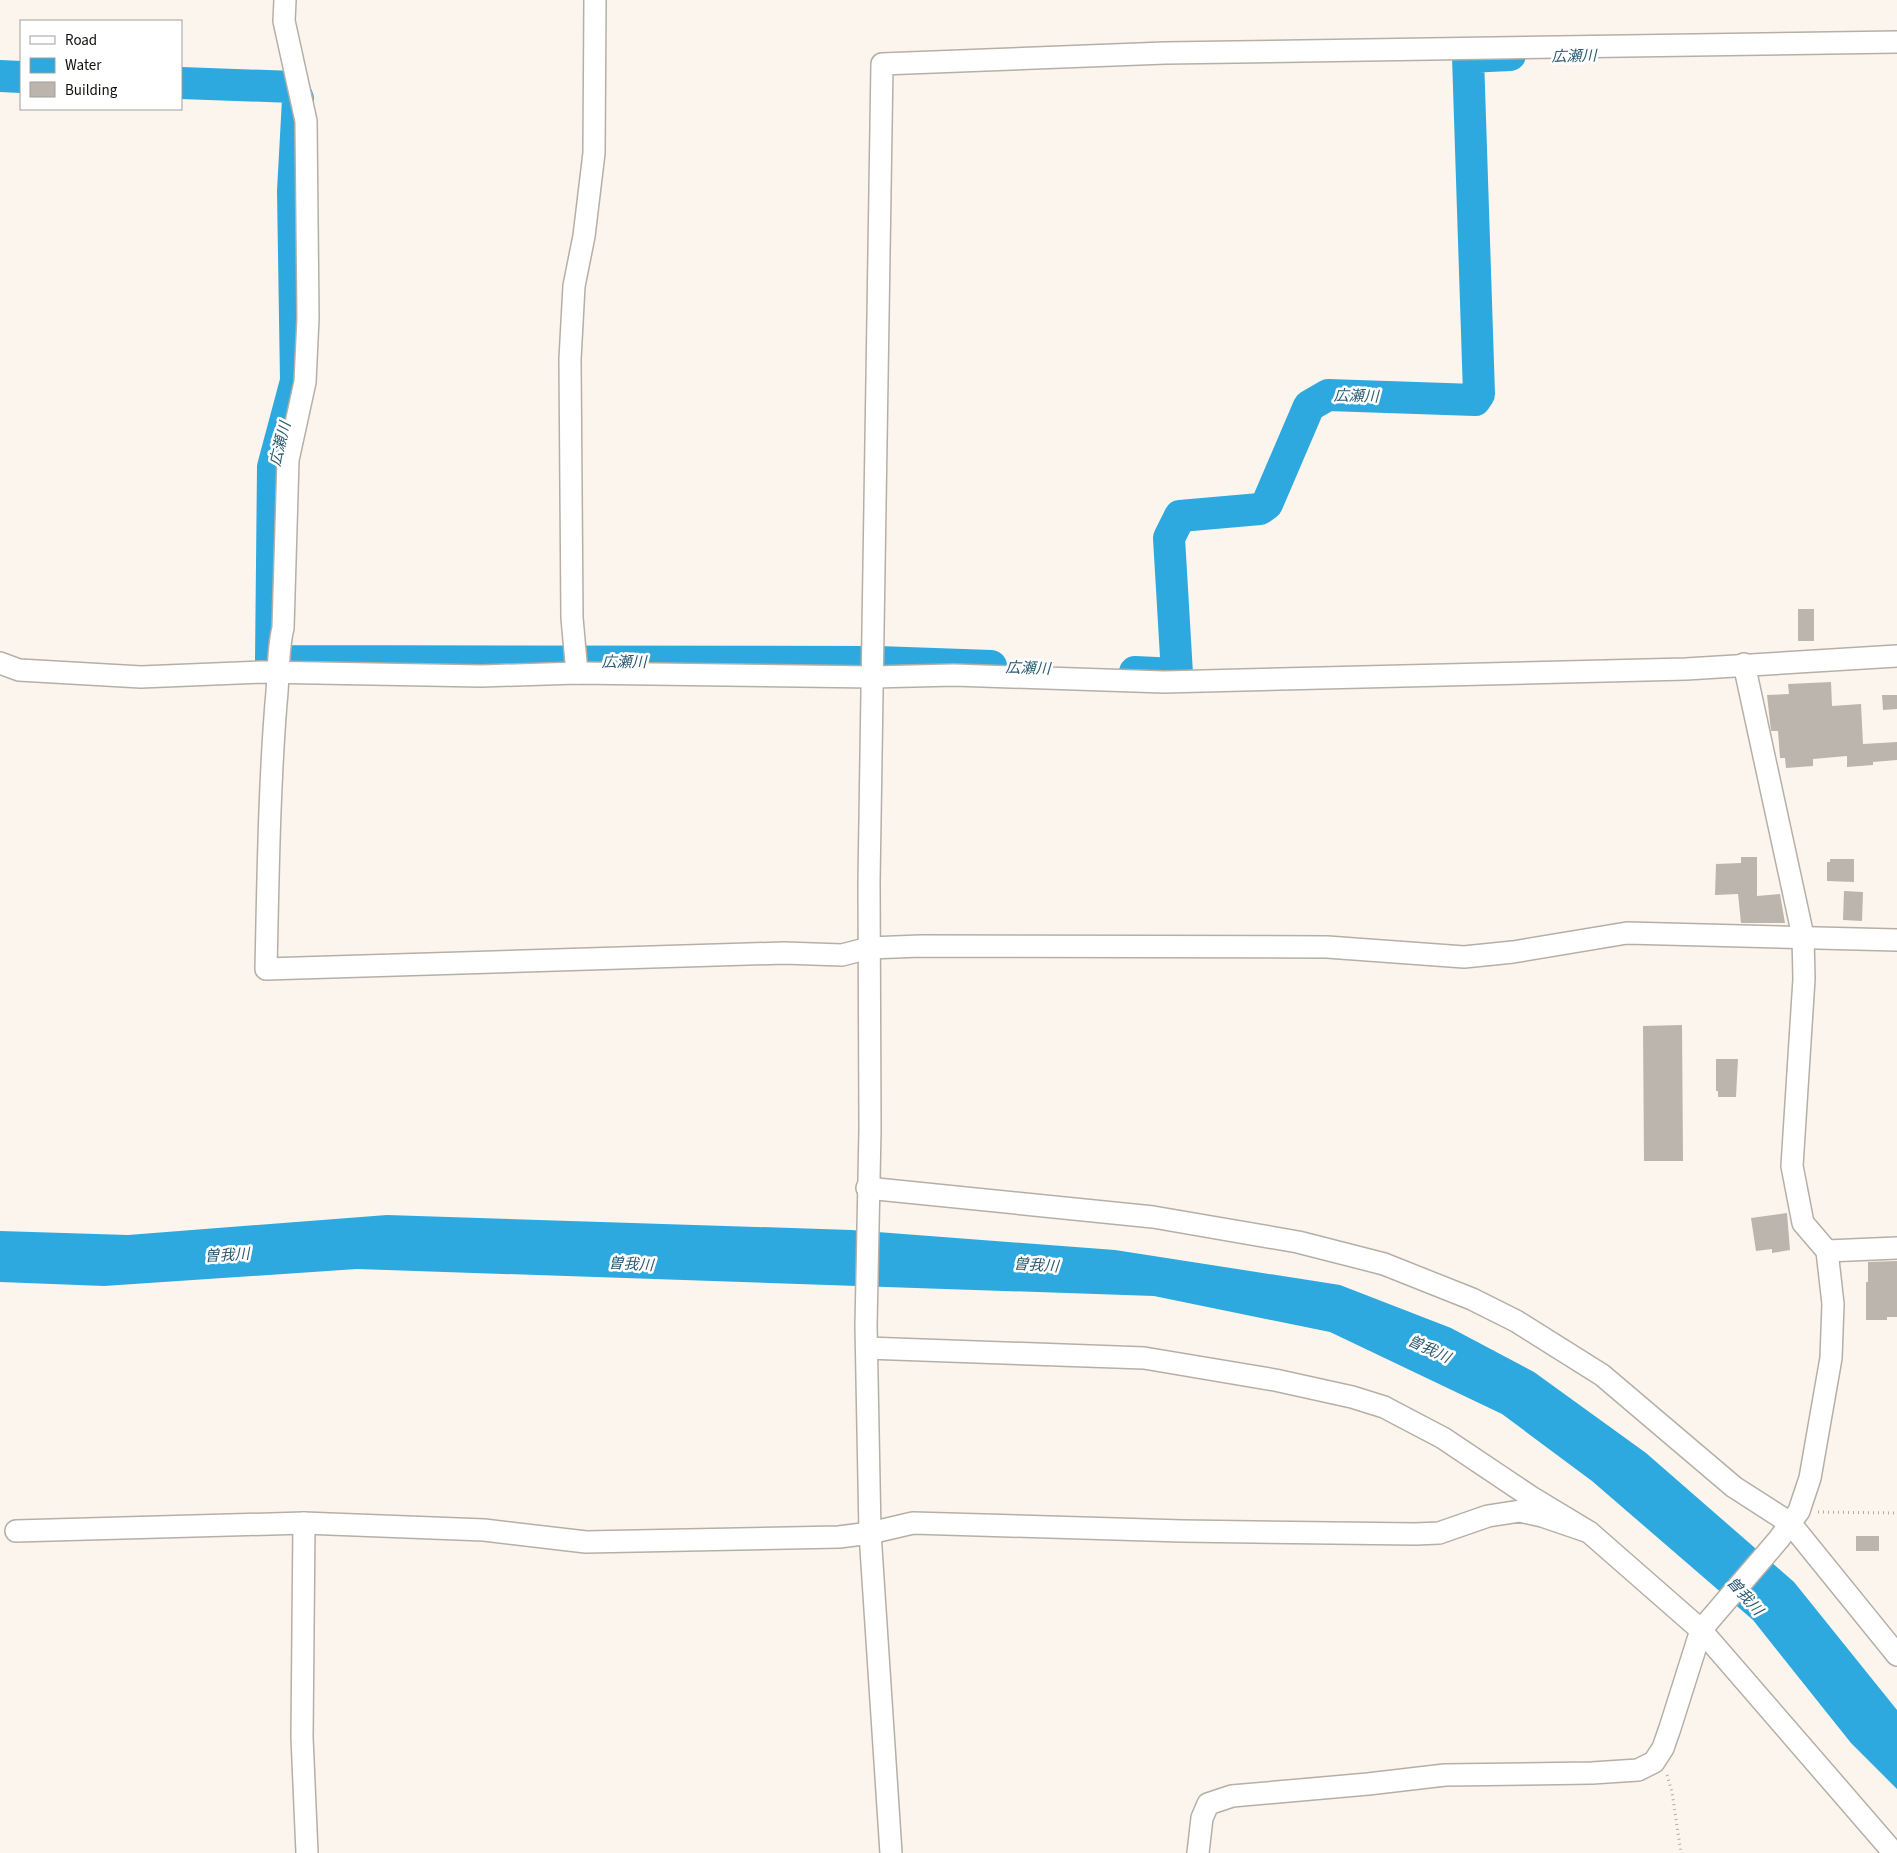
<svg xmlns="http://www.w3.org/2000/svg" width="1897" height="1853" font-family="'Source Sans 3','Noto Sans JP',sans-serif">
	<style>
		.water { fill: #2da9df }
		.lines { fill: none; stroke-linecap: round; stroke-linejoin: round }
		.river { stroke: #2da9df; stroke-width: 32 }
		.building { fill: #bbb5ad }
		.minor-casing { stroke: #b5afa7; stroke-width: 24 }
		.path { stroke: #b1aba5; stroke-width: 3; stroke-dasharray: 1 4; stroke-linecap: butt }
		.minor { stroke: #fff; stroke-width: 21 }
		.labels { text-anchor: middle; stroke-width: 5; stroke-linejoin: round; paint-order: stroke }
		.water-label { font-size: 15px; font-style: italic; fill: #2b5a71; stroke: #fff }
	</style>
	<rect width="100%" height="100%" fill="#fcf5ed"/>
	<polygon class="water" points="387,1215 851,1230 1115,1250 1340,1285 1451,1328 1534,1372 1646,1453 1794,1582 1897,1710 1897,1789 1851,1743 1753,1620 1592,1481 1502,1414 1330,1332 1154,1296 357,1269 104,1286 0,1282 0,1231 128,1235"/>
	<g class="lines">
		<g class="river">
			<polyline points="0,76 21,77"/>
			<polyline points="181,83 293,87 298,99 293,191 296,381 273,467 271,661 878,662 991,666"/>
			<polyline points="1135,672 1177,674 1169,538 1180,516 1260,509 1267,504 1309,406 1328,395 1475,400 1479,394 1468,57 1510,55"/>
		</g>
	</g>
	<g class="building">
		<rect x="1798" y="609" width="16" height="32"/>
		<polygon points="1831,682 1832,706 1861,704 1863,744 1897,742 1897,760 1873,762 1873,765 1847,767 1847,756 1813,759 1813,766 1786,768 1785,758 1780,758 1778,731 1771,731 1767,695 1789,694 1788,684"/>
		<polygon points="1882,695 1897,695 1897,709 1883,710"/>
		<polygon points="1741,857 1757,857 1757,896 1780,894 1785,923 1741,923 1738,894 1715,895 1716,864 1741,863"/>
		<polygon points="1830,859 1854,859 1854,882 1827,881 1827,862 1830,862"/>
		<polygon points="1844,891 1863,892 1862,921 1843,920"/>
		<polygon points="1682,1025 1683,1161 1644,1161 1643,1026"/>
		<polygon points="1716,1059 1738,1059 1736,1097 1718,1097 1718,1091 1716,1091"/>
		<polygon points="1787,1213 1790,1250 1772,1253 1772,1249 1756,1251 1751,1218"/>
		<polygon points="1897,1261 1897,1317 1887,1317 1887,1320 1866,1320 1866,1282 1868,1282 1868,1262"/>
		<rect x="1856" y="1536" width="23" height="15"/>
	</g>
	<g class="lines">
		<g class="minor-casing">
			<g id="minor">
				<path d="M285 0 284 21 306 121 308 318 305 382 288 460 283 628C277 652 279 678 276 703 269 792 268 881 266 969L784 953 842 955 869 948 921 946 1327 947 1464 957 1513 952 1627 933 1897 940"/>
				<polyline points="0,663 19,670 141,677 262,672 482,676 577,673 873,677 954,675 1164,682 1686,669 1897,656"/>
				<polyline points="577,673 572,618 570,359 574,286 584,236 594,153 595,0"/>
				<polyline points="867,1188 1153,1217 1298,1242 1384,1264 1472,1299 1516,1321 1602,1375 1734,1487 1790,1523 1897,1655"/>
				<polyline points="1827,1251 1897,1248"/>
				<polyline points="867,1348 1144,1358 1275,1380 1352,1397 1384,1407 1443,1438 1531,1497 1589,1532 1701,1630 1894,1853"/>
				<polyline points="304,1523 302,1737 307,1853"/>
				<polyline points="16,1531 304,1523 484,1530 586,1542 839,1537 870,1533 913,1523 1182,1531 1416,1534 1439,1533 1488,1516 1520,1511 1542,1516 1589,1532"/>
				<polyline points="891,1853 870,1533 866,1326 870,1130 869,882 882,64 1165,53 1897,42"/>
				<polyline points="1198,1853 1202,1818 1208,1804 1232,1796 1368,1784 1445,1775 1592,1773 1638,1770 1654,1762 1663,1748 1670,1728 1701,1630 1779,1539 1799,1511 1810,1478 1831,1358 1833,1304 1827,1251 1803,1223 1792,1166 1804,979 1803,936 1744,664"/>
			</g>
		</g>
		<g class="path">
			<polyline points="1818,1512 1897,1513"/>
			<polyline points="1667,1775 1672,1792 1681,1853"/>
		</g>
		<use href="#minor" class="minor"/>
	</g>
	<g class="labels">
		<g class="water-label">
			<text transform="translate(1574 56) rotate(-1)" y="5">広瀬川</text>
			<text transform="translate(1356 396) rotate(1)" y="5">広瀬川</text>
			<text transform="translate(280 444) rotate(-76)" y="5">広瀬川</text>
			<text x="624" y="667">広瀬川</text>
			<text transform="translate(1028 668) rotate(2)" y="5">広瀬川</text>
			<text transform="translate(227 1255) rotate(-3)" y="5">曽我川</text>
			<text transform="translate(631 1264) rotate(3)" y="5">曽我川</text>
			<text transform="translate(1036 1265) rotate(4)" y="5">曽我川</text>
			<text transform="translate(1429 1349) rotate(25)" y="5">曽我川</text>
			<text transform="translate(1745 1596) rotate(48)" y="5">曽我川</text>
		</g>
	</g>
	<rect x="20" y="20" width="162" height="90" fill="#ffffff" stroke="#a09f9e"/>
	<rect x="30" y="36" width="25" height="8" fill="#ffffff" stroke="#a09f9e"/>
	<text x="65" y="45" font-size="15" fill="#12100d">Road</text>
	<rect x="30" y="58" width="25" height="15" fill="#2da9df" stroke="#a09f9e"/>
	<text x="65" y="70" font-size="15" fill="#12100d">Water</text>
	<rect x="30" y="82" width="25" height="15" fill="#bbb5ad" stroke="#a09f9e"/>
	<text x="65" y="95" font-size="15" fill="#12100d">Building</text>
</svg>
